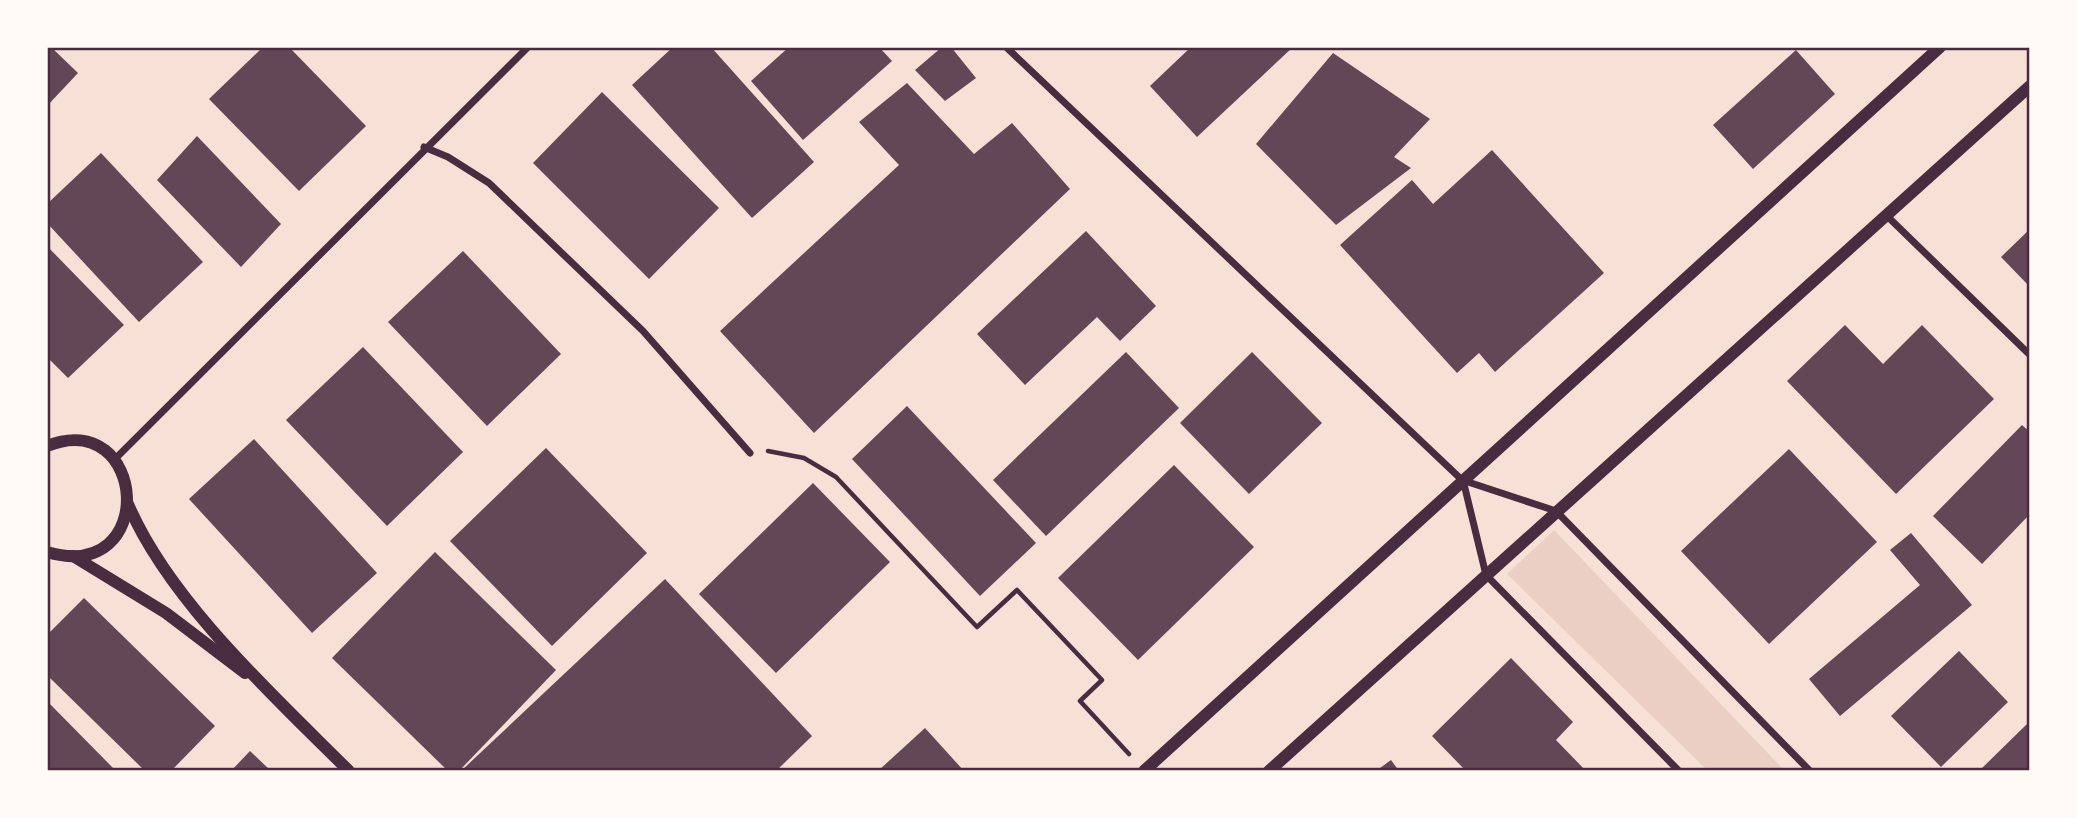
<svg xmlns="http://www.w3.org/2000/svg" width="2077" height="818" font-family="'Work Sans',sans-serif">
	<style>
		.green { fill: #ebcfc5 }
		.building { fill: #644757 }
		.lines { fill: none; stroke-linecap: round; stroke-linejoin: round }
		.path { stroke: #4a2c40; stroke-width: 4.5 }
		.minor { stroke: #4a2c40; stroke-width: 7 }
		.tertiary { stroke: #4a2c40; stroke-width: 12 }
		.neatline { fill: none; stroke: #4a2c40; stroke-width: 2.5 }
	</style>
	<rect width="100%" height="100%" fill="#f7e1d7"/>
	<polygon class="green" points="1554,530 1785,771 1708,771 1507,574"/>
	<g class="building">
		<polygon points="47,47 51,47 78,73 47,106"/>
		<polygon points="263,47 289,47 366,126 299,191 209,99"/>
		<polygon points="673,47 711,47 814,162 752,218 632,85"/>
		<polygon points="789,47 879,47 892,61 803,140 751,81"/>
		<polygon points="942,47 951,47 976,78 945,101 915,70"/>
		<polygon points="1191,47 1293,47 1197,137 1150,86"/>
		<polygon points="1796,50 1835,94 1753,169 1713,125"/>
		<polygon points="1333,53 1430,119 1394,157 1411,168 1336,225 1256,144"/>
		<polygon points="907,83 974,154 1012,123 1070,189 814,433 720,331 899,165 859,122"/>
		<polygon points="602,92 719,208 649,279 533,163"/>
		<polygon points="197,136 281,224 241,267 157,180"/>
		<polygon points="1492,150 1604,273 1495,372 1479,353 1457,373 1340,245 1412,180 1433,204"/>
		<polygon points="101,153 203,262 139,322 47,223 47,204"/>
		<polygon points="2030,229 2030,287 2001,257"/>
		<polygon points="1086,231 1156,306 1120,341 1097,317 1025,385 977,334"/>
		<polygon points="47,246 124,325 68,378 47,357"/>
		<polygon points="463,251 561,354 487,426 388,322"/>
		<polygon points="1845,325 1883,364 1922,325 1994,399 1896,494 1787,381"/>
		<polygon points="363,347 463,452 387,526 286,420"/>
		<polygon points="1126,352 1179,408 1046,536 993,480"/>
		<polygon points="1252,352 1322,423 1249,494 1180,423"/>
		<polygon points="907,406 1036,543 980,596 852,459"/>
		<polygon points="2022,425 2030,432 2030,514 1982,564 1933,516"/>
		<polygon points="254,439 377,573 312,633 189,499"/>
		<polygon points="546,448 647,553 552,646 450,541"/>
		<polygon points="1789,449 1877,542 1769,644 1681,551"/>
		<polygon points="1174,465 1254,547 1138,660 1058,578"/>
		<polygon points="813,483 890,562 776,673 699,594"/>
		<polygon points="1911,533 1972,605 1840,716 1809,679 1920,585 1890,550"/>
		<polygon points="435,552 556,670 459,771 448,771 332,658"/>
		<polygon points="665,579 812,736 776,771 461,771"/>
		<polygon points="84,598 215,726 171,771 145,771 47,675 47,635"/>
		<polygon points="1959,651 2008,702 1941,767 1891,716"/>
		<polygon points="1511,658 1573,722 1556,740 1586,771 1466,771 1432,736"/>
		<polygon points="47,701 116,771 47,771"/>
		<polygon points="2028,723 2030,771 1979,771"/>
		<polygon points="925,728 964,771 878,771"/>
		<polygon points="250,751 271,771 231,771"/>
		<polygon points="1391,760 1399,771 1376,771"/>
	</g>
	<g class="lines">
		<polyline class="path" points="768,451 804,458 836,477 977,627 1017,590 1102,680 1080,701 1129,754"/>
		<g class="minor">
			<polyline points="1006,47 1462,480 1556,511 1810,771"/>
			<polyline points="424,147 448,157 489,183 643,331 750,453"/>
			<polyline points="1887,216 2030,355"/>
			<polyline points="114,460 528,47"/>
			<polyline points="1463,480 1486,575 1679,771"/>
		</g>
		<g class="tertiary">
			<path d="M47 446C147 406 160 585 47 552"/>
			<path d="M128 504C169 601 275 697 349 771"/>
			<polyline points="73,556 166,613 245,673"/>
			<polyline points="1144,771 1940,47"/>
			<polyline points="1269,771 2030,86"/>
		</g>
	</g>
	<rect width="2077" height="818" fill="none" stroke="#fffaf5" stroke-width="98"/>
	<rect x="49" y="49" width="1979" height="720" class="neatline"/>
</svg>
